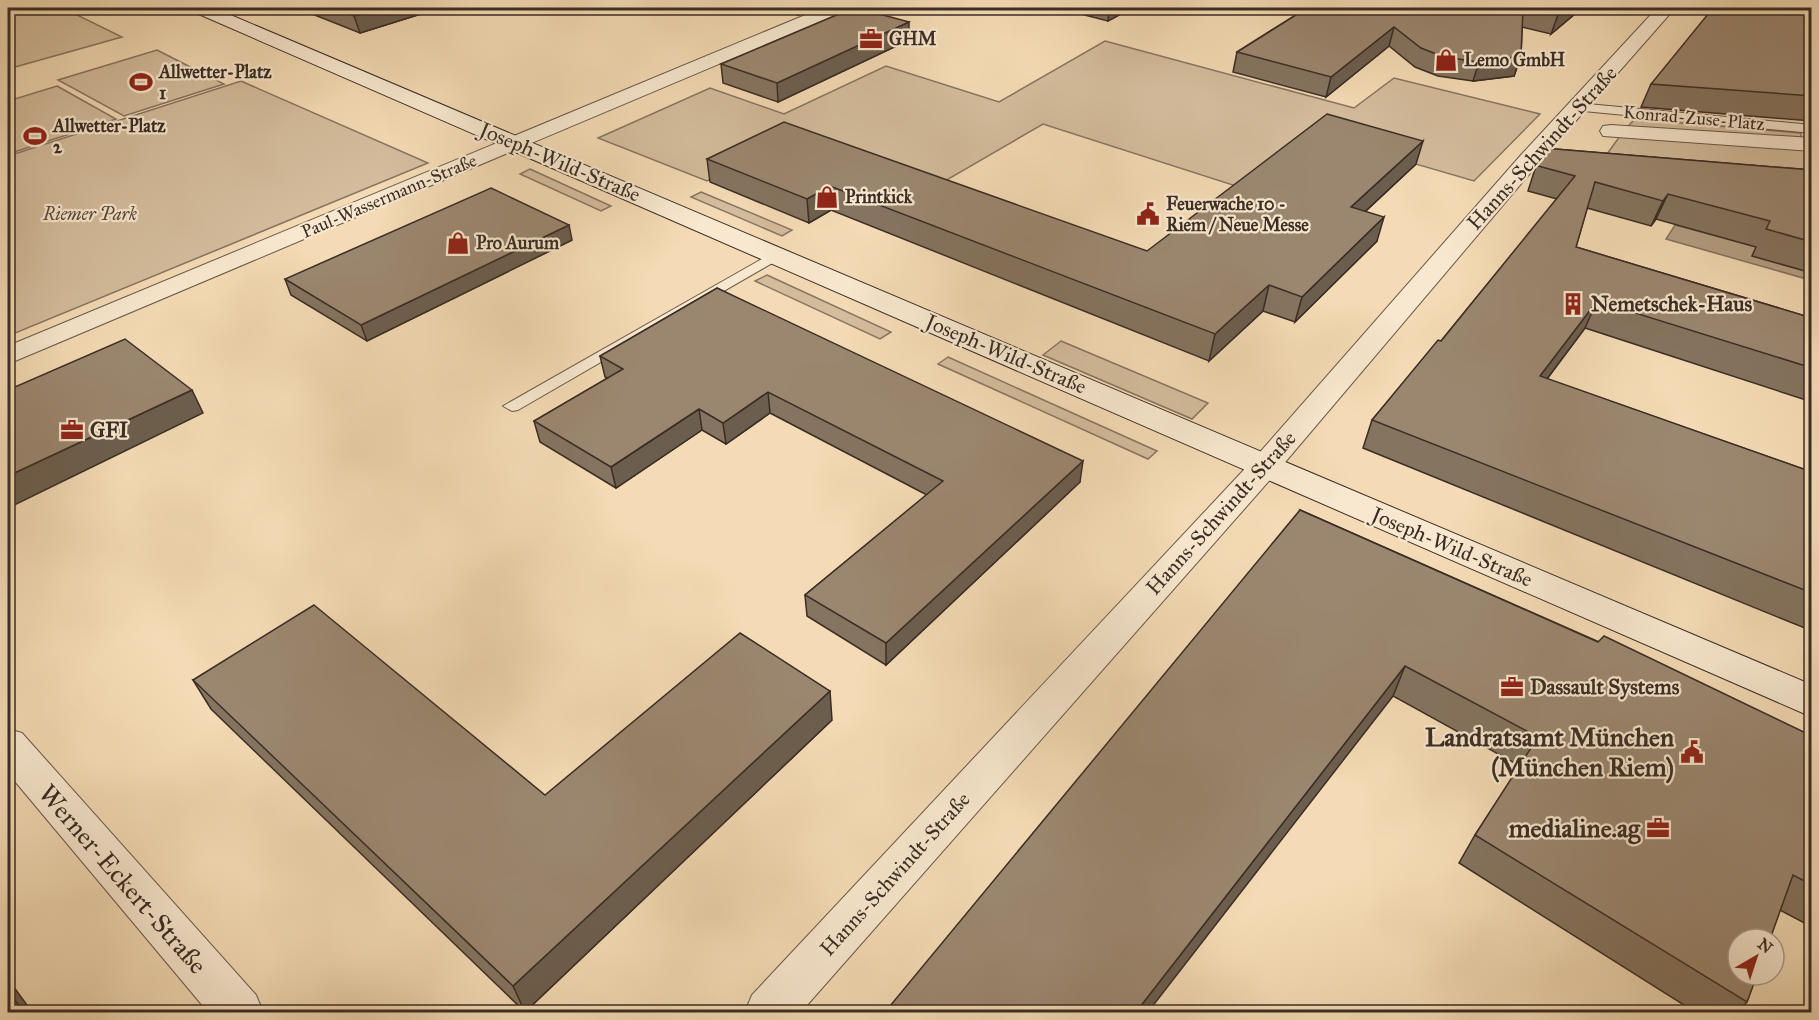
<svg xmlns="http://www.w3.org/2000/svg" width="1819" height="1020" font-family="'IM FELL Great Primer',serif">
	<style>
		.green { fill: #d4bd9d; stroke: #877561; stroke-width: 1.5 }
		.water { fill: #b5a084; stroke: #84725e; stroke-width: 1.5 }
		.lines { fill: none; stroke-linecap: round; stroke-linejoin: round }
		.lane-casing { stroke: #685849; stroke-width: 2 }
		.street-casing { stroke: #685849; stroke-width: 2 }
		.secondary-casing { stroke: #3a2d25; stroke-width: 2 }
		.lane { fill: #f8e8cf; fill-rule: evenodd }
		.street { fill: #f8e8cf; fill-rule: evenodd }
		.secondary { fill: #f8e8cf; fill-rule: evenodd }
		.wall { fill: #857460; stroke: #3a2d25; stroke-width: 1.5 }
		.shaded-wall { fill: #6c5e4e; stroke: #3a2d25; stroke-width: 1.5 }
		.building { fill: #9b8770; stroke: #3a2d25; stroke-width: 1.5 }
		.labels { text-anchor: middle; stroke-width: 4.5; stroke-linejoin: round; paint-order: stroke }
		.far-poi-label { font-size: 18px; font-weight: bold; fill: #3a2d25; stroke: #f8e8cf; text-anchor: start }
		.far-street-label { font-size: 18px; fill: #3a2d25; stroke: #f8e8cf }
		.far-park-label { font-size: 18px; font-style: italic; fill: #594a3d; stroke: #f8e8cf }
		.street-label { font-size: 21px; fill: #3a2d25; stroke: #f8e8cf }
		.poi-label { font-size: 21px; font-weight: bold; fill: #3a2d25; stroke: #f8e8cf; text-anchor: start }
		.near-poi-label { font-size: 26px; font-weight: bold; fill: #3a2d25; stroke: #f8e8cf; text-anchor: end }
		.near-street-label { font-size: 26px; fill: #3a2d25; stroke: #f8e8cf }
	</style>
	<rect width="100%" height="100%" fill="#f4dbb5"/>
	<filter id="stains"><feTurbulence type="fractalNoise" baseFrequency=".00333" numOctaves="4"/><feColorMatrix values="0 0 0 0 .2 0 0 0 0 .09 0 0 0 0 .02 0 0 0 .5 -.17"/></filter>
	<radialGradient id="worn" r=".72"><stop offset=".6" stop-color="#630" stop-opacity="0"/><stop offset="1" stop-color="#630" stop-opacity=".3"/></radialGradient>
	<g class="green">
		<polygon points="8,8 63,8 122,37 8,69"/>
		<polygon points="1105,41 1354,108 1394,78 1540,114 1474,181 1313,134 1242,188 1043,124 926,192 785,141 707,181 598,138 710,88 784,114 886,66 999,102"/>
		<polygon points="157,50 224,84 124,116 58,80"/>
		<polygon points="241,81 428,163 8,336 8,156"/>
		<polygon points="57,86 116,119 8,154 8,101"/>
		<polygon points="1635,119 1801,133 1801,140 1625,129"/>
		<polygon points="1620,136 1811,148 1811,183 1599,165"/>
		<polygon points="530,169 611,206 601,211 520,174"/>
		<polygon points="701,192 792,230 782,236 691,197"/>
		<polygon points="767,275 891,332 880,339 755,281"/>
		<polygon points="1061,341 1208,403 1192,419 1043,355"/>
		<polygon points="948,357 1157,451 1148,459 938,364"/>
	</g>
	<polygon class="water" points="1675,225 1757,247 1752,256 1807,271 1803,278 1666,239"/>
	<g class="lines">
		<g class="lane-casing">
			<g id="lane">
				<polygon points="1577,103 1812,125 1812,133 1573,110 1573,104"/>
				<polygon points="776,251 783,255 781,258 518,410 512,411 503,406"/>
			</g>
		</g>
		<g class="street-casing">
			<g id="street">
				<polygon points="822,8 845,8 842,12 8,364 8,346"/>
				<polygon points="1657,8 1675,8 1537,165 1276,473 801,1012 745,1012 752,995 1254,459 1521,155"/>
				<polygon points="1611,125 1812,138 1812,151 1603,136 1600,131 1603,126"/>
				<polygon points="8,729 22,733 256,995 263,1012 208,1012 8,773"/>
			</g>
		</g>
		<g class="secondary-casing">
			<polygon id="secondary" points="191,8 214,8 1812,685 1812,717 194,12"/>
		</g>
		<use href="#lane" class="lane"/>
		<use href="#street" class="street"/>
		<use href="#secondary" class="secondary"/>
	</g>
	<g class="wall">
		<polygon points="297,8 440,8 360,33"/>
		<polygon points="772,8 817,8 798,15"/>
		<polygon points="1057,8 1132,8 1108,21"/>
		<polygon points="1307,8 1582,8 1551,34 1522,27 1521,56 1514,76 1473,81 1438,76 1415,67 1389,46 1326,97 1233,72 1237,52"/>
		<polygon points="1812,8 1812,121 1641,107 1651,84"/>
		<polygon points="909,40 778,102 723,83 721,64"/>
		<polygon points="1543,148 1812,170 1812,273 1752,256 1756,247 1656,219 1651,226 1587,208 1576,247 1812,318 1812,402 1585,328 1547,379 1812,472 1812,631 1363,448 1372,420 1441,341 1557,199 1528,191 1534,172"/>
		<polygon points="707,159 1147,251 1416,164 1366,211 1377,241 1295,322 1263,311 1209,361 831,210 809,223 710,182"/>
		<polygon points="572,240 367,341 291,295 285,279"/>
		<polygon points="717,288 1080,482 886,665 807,616 805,595 927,495 770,413 726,444 702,430 616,488 540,442 534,421 608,378 605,377 600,356"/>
		<polygon points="1300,510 1812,736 1812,927 1780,910 1747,1002 1737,1012 1695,1012 1459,863 1475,835 1520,766 1393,696"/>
		<polygon points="193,680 545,795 832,720 525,1012 211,709"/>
	</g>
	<g class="shaded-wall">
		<polygon points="380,8 440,8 360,33 354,16"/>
		<polygon points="798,8 817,8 798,15"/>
		<polygon points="1109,8 1132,8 1108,21"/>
		<polygon points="1567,8 1582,8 1551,34 1558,15"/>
		<polygon points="909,22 909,40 778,102 777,83"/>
		<polygon points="1394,27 1389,46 1326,97 1331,77"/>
		<polygon points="1521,56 1514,76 1473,81 1479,62"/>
		<polygon points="1423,141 1416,164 1344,231 1351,207"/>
		<polygon points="830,186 831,210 809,223 807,199"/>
		<polygon points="1668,194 1656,219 1651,226 1663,201"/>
		<polygon points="1384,217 1377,241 1295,322 1302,297"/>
		<polygon points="569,225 572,240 367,341 361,325"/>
		<polygon points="1269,285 1263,311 1209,361 1215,334"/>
		<polygon points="1597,301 1585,328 1528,404 1540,376"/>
		<polygon points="192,390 203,413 8,508 8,476"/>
		<polygon points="768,392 770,413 726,444 723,423"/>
		<polygon points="699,409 702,430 616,488 611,467"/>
		<polygon points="1083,461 1080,482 886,665 886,643"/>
		<polygon points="1405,666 1393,696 1148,1012 1136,1012"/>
		<polygon points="830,691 832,720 525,1012 513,986"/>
		<polygon points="8,979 32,1012 23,1012 8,990"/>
	</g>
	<g class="building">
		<polygon points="334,8 380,8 354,16"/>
		<polygon points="853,8 857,8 909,22 777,83 721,64"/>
		<polygon points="1307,8 1523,8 1521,56 1479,62 1444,57 1421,48 1394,27 1331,77 1237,52"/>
		<polygon points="1525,8 1567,8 1558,15"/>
		<polygon points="1713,8 1812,8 1812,96 1651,84"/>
		<polygon points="1327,114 1423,141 1351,207 1384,217 1302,297 1269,285 1215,334 830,186 807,199 707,159 784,122 1147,251"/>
		<polygon points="1543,148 1812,170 1812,242 1766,229 1770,221 1668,194 1663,201 1595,182 1576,247 1812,318 1812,368 1597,301 1540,376 1812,472 1812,593 1372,420 1438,340 1441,341 1575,176 1538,166"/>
		<polygon points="491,188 569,225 361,325 285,279"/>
		<polygon points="717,288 1083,461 886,643 805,595 943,481 768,392 723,423 699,409 611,467 534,421 623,369 600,356"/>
		<polygon points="125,339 192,390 8,476 8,390"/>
		<polygon points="1300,510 1598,642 1604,636 1812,736 1812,885 1793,875 1770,939 1738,939 1738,975 1757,975 1747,1002 1475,835 1538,737 1405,666 1136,1012 885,1012"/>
		<polygon points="314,605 545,795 740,633 830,691 513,986 193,680"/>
		<polygon points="8,990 23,1012 8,1012"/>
	</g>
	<defs>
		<g id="office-bare" transform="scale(1.8)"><path d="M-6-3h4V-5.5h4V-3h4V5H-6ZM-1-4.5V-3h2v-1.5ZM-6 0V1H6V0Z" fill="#8f2418" stroke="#f8e8cf" stroke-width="2.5" paint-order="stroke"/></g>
		<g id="shop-bare" transform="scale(1.8)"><path d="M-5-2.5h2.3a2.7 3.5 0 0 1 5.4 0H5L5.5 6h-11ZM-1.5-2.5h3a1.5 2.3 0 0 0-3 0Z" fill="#8f2418" stroke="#f8e8cf" stroke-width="2.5" paint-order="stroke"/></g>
		<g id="stadium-bare" transform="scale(1.8)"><path d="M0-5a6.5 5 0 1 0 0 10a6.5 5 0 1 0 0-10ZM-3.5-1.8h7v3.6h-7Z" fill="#8f2418" stroke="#f8e8cf" stroke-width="2.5" paint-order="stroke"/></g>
		<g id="civic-bare" transform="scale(1.8)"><path d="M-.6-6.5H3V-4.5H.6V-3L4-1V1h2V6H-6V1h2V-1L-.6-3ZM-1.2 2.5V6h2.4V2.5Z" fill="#8f2418" stroke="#f8e8cf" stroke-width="2.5" paint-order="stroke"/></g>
		<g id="building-bare" transform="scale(1.8)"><path d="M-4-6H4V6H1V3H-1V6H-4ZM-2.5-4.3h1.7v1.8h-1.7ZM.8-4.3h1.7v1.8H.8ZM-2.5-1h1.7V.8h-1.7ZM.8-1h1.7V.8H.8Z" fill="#8f2418" stroke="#f8e8cf" stroke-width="2.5" paint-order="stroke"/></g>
	</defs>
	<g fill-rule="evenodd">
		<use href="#office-bare" x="871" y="39"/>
		<use href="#shop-bare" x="1446" y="60"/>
		<use href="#stadium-bare" x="141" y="82"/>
		<use href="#stadium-bare" x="35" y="136"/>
		<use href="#shop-bare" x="827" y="197"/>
		<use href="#civic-bare" x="1148" y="214"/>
		<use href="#shop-bare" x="458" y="243"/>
		<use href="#building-bare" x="1573" y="304"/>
		<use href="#office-bare" x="72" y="430"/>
		<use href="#office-bare" x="1512" y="687"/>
		<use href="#civic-bare" x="1692" y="752"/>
		<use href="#office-bare" x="1658" y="828"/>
	</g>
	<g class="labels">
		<g class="far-poi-label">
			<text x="889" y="45">GHM</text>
			<text x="1464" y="66">Lemo GmbH</text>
			<text x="159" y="78">Allwetter-Platz<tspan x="159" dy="21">1</tspan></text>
			<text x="53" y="132">Allwetter-Platz<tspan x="53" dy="21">2</tspan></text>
			<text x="845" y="203">Printkick</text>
			<text x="1166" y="210">Feuerwache 10 -<tspan x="1166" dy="21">Riem / Neue Messe</tspan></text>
			<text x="476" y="249">Pro Aurum</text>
		</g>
		<g class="far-street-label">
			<text transform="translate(1694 118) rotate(5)" y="6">Konrad-Zuse-Platz</text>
			<text transform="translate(389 196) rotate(-23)" y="6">Paul-Wassermann-Straße</text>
		</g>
		<g class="far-park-label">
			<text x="90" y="220">Riemer Park</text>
		</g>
		<g class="street-label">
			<text transform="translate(1542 148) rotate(-48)" y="7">Hanns-Schwindt-Straße</text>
			<text transform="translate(560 162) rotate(23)" y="7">Joseph-Wild-Straße</text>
			<text transform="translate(1006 354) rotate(23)" y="7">Joseph-Wild-Straße</text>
			<text transform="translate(1221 513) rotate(-48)" y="7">Hanns-Schwindt-Straße</text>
			<text transform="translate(1452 547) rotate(23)" y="7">Joseph-Wild-Straße</text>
			<text transform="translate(895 874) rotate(-48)" y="7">Hanns-Schwindt-Straße</text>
		</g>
		<g class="poi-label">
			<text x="1591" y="311">Nemetschek-Haus</text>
			<text x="90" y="437">GFI</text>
			<text x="1530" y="694">Dassault Systems</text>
		</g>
		<g class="near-poi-label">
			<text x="1674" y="746">Landratsamt München<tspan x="1674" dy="30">(München Riem)</tspan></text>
			<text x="1640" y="837">medialine.ag</text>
		</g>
		<g class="near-street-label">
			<text transform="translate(123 879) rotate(49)" y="9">Werner-Eckert-Straße</text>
		</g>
	</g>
	<rect width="1819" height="1020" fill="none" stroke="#f4dbb5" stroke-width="30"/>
	<rect x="9" y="9" width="1801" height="1002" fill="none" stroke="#3a2d25" stroke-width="3"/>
	<rect x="15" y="15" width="1789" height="990" fill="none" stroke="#3a2d25" stroke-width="1.5"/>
	<g transform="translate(1756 957) rotate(39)"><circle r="28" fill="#f8e8cf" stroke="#ac9d8b" stroke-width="1.5"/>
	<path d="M0-4.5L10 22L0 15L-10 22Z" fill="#8f2418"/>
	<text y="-9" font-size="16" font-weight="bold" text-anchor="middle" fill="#3a2d25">N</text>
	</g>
	<rect width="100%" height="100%" filter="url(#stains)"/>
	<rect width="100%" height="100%" fill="url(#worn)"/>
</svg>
